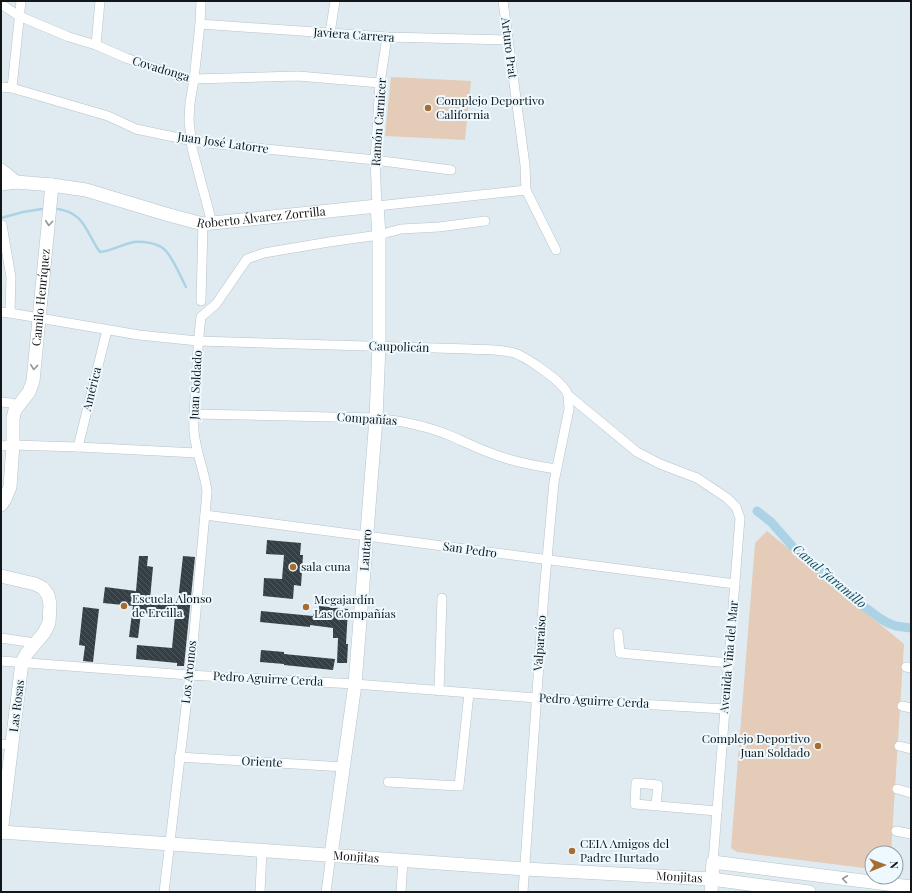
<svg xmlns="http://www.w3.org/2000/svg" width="912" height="893" font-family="'Playfair Display',serif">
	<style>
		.grass { fill: #e4ccb8 }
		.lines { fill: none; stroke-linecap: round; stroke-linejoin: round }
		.stream { stroke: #acd3e5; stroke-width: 2.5 }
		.canal { stroke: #acd3e5; stroke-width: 9 }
		.building { fill: url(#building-back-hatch) }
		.street-casing { stroke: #b7c3c8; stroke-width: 10 }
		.secondary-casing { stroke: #b7c3c8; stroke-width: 14 }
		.street { stroke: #fff; stroke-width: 9 }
		.secondary { stroke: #fff; stroke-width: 13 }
		.oneway { stroke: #949697 }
		.poi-dot { fill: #a96c30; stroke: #edf9fe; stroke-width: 1.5 }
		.labels { text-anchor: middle; stroke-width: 4; stroke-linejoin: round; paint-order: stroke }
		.street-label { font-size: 12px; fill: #121618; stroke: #edf9fe }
		.poi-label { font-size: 12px; fill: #121618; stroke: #edf9fe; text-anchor: start }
		.water-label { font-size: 13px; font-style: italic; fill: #174b5e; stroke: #edf9fe }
	</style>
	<defs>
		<pattern id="building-back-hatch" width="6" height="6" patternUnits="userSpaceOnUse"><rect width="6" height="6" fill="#343e43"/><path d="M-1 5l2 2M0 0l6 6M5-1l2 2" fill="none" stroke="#4e575b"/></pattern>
	</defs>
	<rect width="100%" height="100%" fill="#dfebf1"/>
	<g class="grass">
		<polygon points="391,77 471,81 465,140 385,136"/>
		<polygon points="767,531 904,644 891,853 872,853 872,869 737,852 731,848 755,543"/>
	</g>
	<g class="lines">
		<g class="stream">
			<path d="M58 209C85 213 86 233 100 252 112 251 122 244 134 242 143 241 157 243 164 249 173 257 180 276 186 287"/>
			<polyline points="1,218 23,212 42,209"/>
		</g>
		<polyline class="canal" points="757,511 771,522 793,547 820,571 858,602 881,619 888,623 896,626 911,628"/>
	</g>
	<g class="building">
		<polygon points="267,540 301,543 300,555 303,555 301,586 294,585 293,599 263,596 264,578 282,579 284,555 266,554"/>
		<polygon points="139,556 148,556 147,566 153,567 150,599 178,601 183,556 195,557 184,666 177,666 177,663 136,659 137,645 172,648 175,616 141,613 138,638 129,637 133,606 103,603 105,587 136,591"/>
		<polygon points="319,606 348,609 346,644 348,644 347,663 337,663 338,638 333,638 333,628 310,625 310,627 260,622 261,611 313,616 313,614 319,614"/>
		<polygon points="83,607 99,609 93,662 83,661 85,646 79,645"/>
		<polygon points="261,650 284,652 284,654 335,659 333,670 284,665 284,664 260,662"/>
	</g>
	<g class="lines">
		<g class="street-casing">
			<g id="street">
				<polyline points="201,1 200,24 194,79 190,103 189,120 192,148 212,223"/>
				<polyline points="503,1 525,165 526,190 556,250"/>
				<polyline points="1,4 19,16 69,37 96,45 126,58 185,78 194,79 298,76 380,83"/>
				<polyline points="200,24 387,37 508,40"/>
				<polyline points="330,33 335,1"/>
				<polyline points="387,37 380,83 375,160 377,206 526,190"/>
				<polyline points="96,45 100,1"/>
				<polyline points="1,87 12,88 108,116 136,129 198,142 375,160 451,170"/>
				<polyline points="12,88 21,1"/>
				<polyline points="2,225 11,277 10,313"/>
				<polyline points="201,301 203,224"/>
				<path d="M1 312 10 313 139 335 198 341 470 349C484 350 500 349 514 353 525 356 556 378 563 387 565 389 567 392 568 395L637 452 660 464 697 478 727 498 736 507 740 518 713 862"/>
				<polyline points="1,402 11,403 18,405"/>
				<path d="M194 414 376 418C402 421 427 426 451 436 467 443 483 451 499 456 518 463 537 466 556 469"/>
				<polyline points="1,446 13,445 78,447 197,453"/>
				<polyline points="78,447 107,330"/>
				<polyline points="205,515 735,584"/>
				<polyline points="618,633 620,653 729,663"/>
				<polyline points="1,638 35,643"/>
				<polyline points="1,661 189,675 355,684 536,698 725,709"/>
				<polyline points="906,667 911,668"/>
				<polyline points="439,691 442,598"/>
				<polyline points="902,706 911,708"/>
				<polyline points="1,744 12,745"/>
				<polyline points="899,746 911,749"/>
				<polyline points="179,757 344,767"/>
				<polyline points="388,782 459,786 469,693"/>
				<polyline points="897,789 911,793"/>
				<polyline points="656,805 658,785 636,783 635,804 717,811"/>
				<polyline points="896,831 911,834"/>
				<path d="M164 892 191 665 207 492C205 472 196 453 194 432 193 416 195 401 196 385 197 363 198 340 201 317L216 304 247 259 264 253 329 242 379 235 401 229 439 227 485 221"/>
				<polyline points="260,892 262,850"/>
				<polyline points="326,892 331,855"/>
				<polyline points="401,892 403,860"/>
				<polyline points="523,892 544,592 554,482 569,409 568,395"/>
			</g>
		</g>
		<g class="secondary-casing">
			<g id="secondary">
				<polyline points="1,170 16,182"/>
				<path id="s1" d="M1 184 16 182 52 185 86 190 169 215 203 224 377 206 379 235V346L376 418 355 684 331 855"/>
				<path id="s2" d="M1 505 5 499 10 487 13 445V418L15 410 29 392 33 381 52 185"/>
				<polyline points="1,576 35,584 43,588 48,595 50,604 49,623 44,633 27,653 22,662 1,833"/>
				<path id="s3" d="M1 832 525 869 711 879 809 892"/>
				<polyline points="711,892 713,862 911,887"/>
			</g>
		</g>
		<use href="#street" class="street"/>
		<use href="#secondary" class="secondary"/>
	</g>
	<defs><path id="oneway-chevron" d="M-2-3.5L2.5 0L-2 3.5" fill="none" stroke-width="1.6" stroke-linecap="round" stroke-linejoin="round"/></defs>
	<g class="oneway">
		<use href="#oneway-chevron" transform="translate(49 223) rotate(95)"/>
		<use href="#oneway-chevron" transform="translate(34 367) rotate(96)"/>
		<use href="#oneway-chevron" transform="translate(845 879) rotate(-173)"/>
	</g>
	<g class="poi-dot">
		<circle cx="428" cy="108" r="4"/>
		<circle cx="293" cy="567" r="4"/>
		<circle cx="124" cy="606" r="4"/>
		<circle cx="306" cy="607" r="4"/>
		<circle cx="818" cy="746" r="4"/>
		<circle cx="572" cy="851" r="4"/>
	</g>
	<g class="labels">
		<g class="street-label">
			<text transform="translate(354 35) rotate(4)" y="4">Javiera Carrera</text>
			<text transform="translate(509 48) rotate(83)" y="4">Arturo Prat</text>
			<text transform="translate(161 69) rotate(17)" y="4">Covadonga</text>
			<text transform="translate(379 122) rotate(-86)" y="4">Ramón Carnicer</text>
			<text transform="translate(223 143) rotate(8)" y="4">Juan José Latorre</text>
			<text dy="4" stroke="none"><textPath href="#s1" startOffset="266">Roberto Álvarez Zorrilla</textPath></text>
			<text dy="4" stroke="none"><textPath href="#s2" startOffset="216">Camilo Henríquez</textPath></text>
			<text transform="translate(399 347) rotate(2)" y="4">Caupolicán</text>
			<text transform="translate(196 385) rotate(-87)" y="4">Juan Soldado</text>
			<text transform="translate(92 389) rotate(-76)" y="4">América</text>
			<text transform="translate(367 419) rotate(4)" y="4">Compañías</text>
			<text transform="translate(366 550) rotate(-86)" y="4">Lautaro</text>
			<text transform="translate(470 550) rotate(8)" y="4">San Pedro</text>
			<text transform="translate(540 643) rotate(-86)" y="4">Valparaíso</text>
			<text transform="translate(729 657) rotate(-85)" y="4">Avenida Viña del Mar</text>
			<text transform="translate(189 672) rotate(-84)" y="4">Los Aromos</text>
			<text transform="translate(268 679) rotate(3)" y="4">Pedro Aguirre Cerda</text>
			<text transform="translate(594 701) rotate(3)" y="4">Pedro Aguirre Cerda</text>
			<text transform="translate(17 706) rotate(-83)" y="4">Las Rosas</text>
			<text transform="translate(262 762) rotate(3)" y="4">Oriente</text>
			<text dy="4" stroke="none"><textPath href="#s3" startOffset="356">Monjitas</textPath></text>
			<text dy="4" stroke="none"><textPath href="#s3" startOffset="680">Monjitas</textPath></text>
		</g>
		<g class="poi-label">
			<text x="436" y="105">Complejo Deportivo<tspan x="436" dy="14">California</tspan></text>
			<text x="301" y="571">sala cuna</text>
			<text x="132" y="603">Escuela Alonso<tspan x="132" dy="14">de Ercilla</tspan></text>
			<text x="314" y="604">Megajardín<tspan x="314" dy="14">Las Compañías</tspan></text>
			<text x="810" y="743" text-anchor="end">Complejo Deportivo<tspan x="810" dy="14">Juan Soldado</tspan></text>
			<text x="580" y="848">CEIA Amigos del<tspan x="580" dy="14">Padre Hurtado</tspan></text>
		</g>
		<g class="water-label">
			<text transform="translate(830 576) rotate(40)" y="5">Canal Jaramillo</text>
		</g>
	</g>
	<rect width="912" height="893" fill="none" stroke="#121618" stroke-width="4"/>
	<g transform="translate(884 865) rotate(89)"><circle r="19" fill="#edf9fe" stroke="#959ea2"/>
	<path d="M0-3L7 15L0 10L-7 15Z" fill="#a96c30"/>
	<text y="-6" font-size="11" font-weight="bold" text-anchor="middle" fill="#121618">N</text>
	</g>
</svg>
